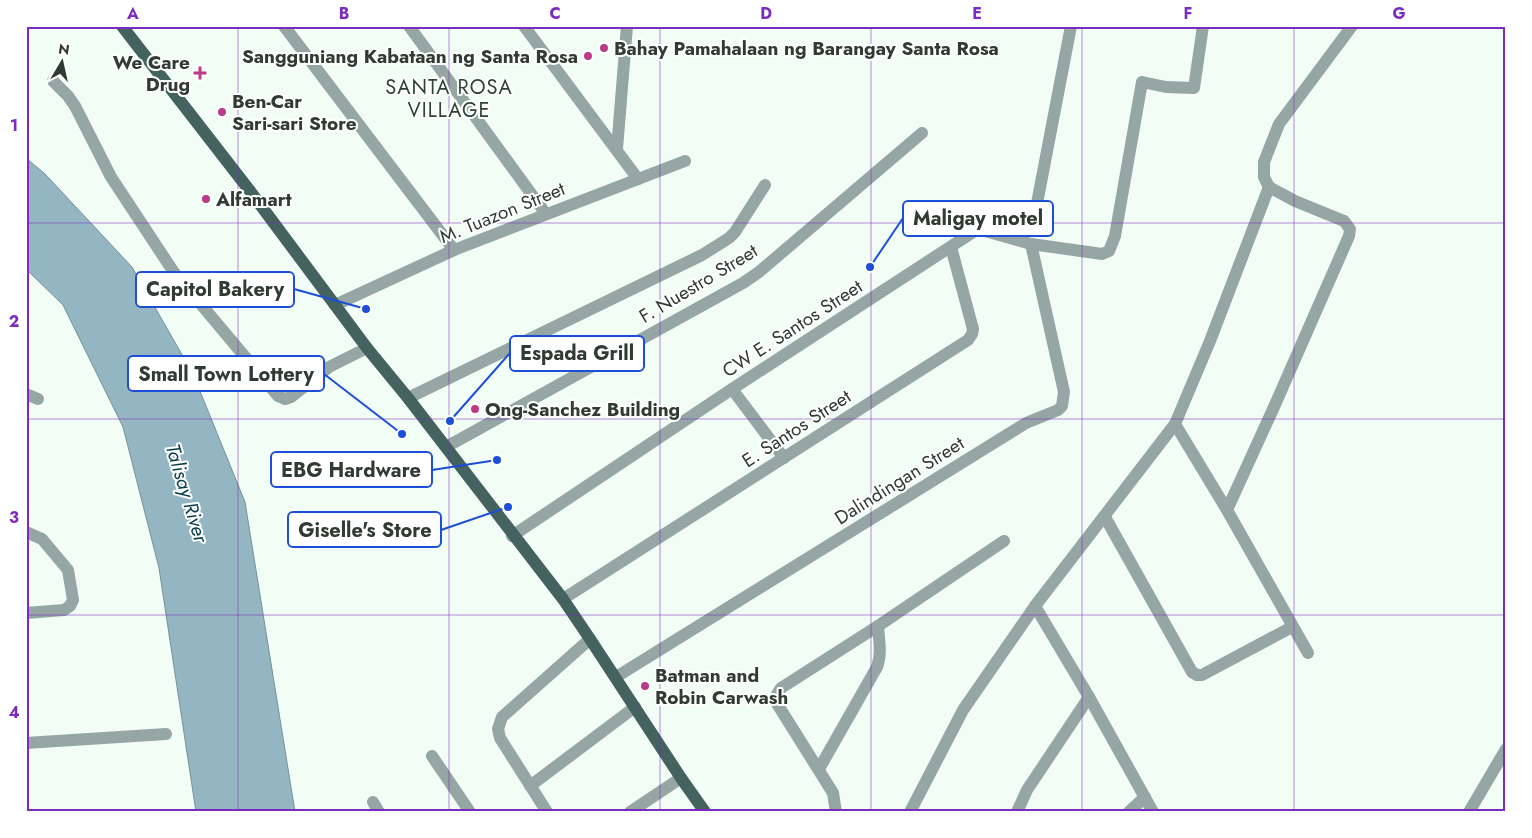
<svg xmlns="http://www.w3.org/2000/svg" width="1532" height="838" font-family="Jost,sans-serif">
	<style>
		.water { fill: #94b6c3; stroke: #769198 }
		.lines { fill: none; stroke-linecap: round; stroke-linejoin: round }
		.minor { stroke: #96a6a5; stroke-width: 12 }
		.major { stroke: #44625f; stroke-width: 12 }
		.grid { fill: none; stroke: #7b2cbf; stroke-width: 1; stroke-opacity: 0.55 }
		.poi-dot { fill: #ba3a85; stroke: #fff; stroke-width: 2 }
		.labels { text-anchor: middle; stroke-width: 4; stroke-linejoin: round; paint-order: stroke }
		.poi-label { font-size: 19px; font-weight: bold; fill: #2f3b33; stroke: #fff; text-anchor: start }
		.street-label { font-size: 19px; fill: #2f3b33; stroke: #fff }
		.neighbourhood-label { font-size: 20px; letter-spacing: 1px; fill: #2c4434; stroke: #fff }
		.water-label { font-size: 20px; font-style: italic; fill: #083d4b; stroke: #fff }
		.leader { fill: none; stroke: #1d4ed8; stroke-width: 2 }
		.callout-dot { fill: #1d4ed8; stroke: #fff; stroke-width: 2 }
		.callout { fill: #fff; stroke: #1d4ed8; stroke-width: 2 }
		.callout-label { font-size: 20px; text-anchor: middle; font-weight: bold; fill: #2f3b33 }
		.neatline { fill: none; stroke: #7b2cbf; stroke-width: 2 }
		.grid-label { font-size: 16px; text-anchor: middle; font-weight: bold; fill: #7b2cbf }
	</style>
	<rect width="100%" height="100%" fill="#f2fef5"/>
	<polygon class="water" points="26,158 45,174 132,267 193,374 245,502 295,812 196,812 159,568 123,427 63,305 26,269"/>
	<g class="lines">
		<g class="minor">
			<polyline points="284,26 454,250"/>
			<polyline points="409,26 546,214"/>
			<polyline points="524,26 638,179"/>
			<polyline points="53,81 68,96 75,106 111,177 173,271 278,396 285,399 291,397 329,367 367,348"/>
			<polyline points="617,149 627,26"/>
			<polyline points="1269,187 1264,177 1264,162 1279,124 1352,26"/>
			<polyline points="978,229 1031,244 1102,254 1109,251 1115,236 1142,82 1166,87 1194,88 1203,26"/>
			<polyline points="335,305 454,250 685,161"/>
			<polyline points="732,389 784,458"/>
			<polyline points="26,394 38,399"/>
			<polyline points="408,398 702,255 729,238 735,232 765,185"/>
			<polyline points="1175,424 1227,510 1308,653"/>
			<polyline points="446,447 743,283 759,272 922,133"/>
			<polyline points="1105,517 1192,672 1197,675 1202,675 1292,627"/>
			<polyline points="26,532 42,539 68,570 73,600 70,606 64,610 26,613"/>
			<polyline points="512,536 732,389 987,223 993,221 1032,224 1034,219 1071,26"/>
			<polyline points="563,599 968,340 972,334 973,329 951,247"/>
			<polyline points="1035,606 1089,697 1153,812"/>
			<polyline points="616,677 1026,423 1058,410 1062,406 1064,392 1031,244"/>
			<polyline points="26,743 166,734"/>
			<polyline points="432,756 470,812"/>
			<path d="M819 769 877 667C882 654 879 640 878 626"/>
			<polyline points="530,786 635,707"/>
			<polyline points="373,802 379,812"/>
			<polyline points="547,812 500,738 498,729 502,717 590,639"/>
			<polyline points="630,812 681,778"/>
			<polyline points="836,812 833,793 776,702 777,694 781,688 878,626 1004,541"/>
			<polyline points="910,812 963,710 1035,606 1175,424 1210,341 1269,187 1295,201 1344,221 1350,229 1349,236 1274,407 1227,510"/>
			<polyline points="1017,812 1027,790 1089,697"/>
			<polyline points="1129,812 1145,797"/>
			<polyline points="1469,812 1506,749"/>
		</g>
		<polyline class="major" points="122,26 250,191 367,348 408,398 563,599 590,639 681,778 705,812"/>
	</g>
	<path class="grid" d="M238 26V812M449 26V812M660 26V812M871 26V812M1082 26V812M1294 26V812M26 223H1506M26 419H1506M26 615H1506"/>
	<g class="poi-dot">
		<circle cx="604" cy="48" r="5"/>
		<circle cx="588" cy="56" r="5"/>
		<path d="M197.5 65.5h5v5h5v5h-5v5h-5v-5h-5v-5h5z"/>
		<circle cx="222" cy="112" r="5"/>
		<circle cx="206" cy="199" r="5"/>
		<circle cx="475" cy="409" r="5"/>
		<circle cx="645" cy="686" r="5"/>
	</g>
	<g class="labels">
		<g class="poi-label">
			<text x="614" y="55">Bahay Pamahalaan ng Barangay Santa Rosa</text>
			<text x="578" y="63" text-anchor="end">Sangguniang Kabataan ng Santa Rosa</text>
			<text x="190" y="69" text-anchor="end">We Care<tspan x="190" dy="22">Drug</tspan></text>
			<text x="232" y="108">Ben-Car<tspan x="232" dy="22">Sari-sari Store</tspan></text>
			<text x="216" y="206">Alfamart</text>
			<text x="485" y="416">Ong-Sanchez Building</text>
			<text x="655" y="682">Batman and<tspan x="655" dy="22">Robin Carwash</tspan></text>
		</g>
		<g class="street-label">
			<text transform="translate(502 212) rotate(-22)" y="7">M. Tuazon Street</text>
			<text transform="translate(698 283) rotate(-31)" y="7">F. Nuestro Street</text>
			<text transform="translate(792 328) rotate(-33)" y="7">CW E. Santos Street</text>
			<text transform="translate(796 428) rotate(-33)" y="7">E. Santos Street</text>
			<text transform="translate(899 480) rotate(-32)" y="7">Dalindingan Street</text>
		</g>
		<g class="neighbourhood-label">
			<text x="449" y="94">SANTA ROSA<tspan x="449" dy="23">VILLAGE</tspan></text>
		</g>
		<g class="water-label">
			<text transform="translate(187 493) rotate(73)" y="7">Talisay River</text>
		</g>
	</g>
	<path class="leader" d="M870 267L903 218M366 309L294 289M450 421L510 353M402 434L324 374M497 460L432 470M508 507L441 530"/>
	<g class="callout-dot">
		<circle cx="870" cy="267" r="5"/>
		<circle cx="366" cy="309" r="5"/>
		<circle cx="450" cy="421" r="5"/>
		<circle cx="402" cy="434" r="5"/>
		<circle cx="497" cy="460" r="5"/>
		<circle cx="508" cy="507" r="5"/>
	</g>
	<g class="callout">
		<rect x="903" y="201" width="150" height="35" rx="5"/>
		<rect x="136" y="272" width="158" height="35" rx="5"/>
		<rect x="510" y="336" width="134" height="35" rx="5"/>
		<rect x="128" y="356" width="196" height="35" rx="5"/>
		<rect x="271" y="452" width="161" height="35" rx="5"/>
		<rect x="288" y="512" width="153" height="35" rx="5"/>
	</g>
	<g class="callout-label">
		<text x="978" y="225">Maligay motel</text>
		<text x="215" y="296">Capitol Bakery</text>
		<text x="577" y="360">Espada Grill</text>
		<text x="226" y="381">Small Town Lottery</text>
		<text x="351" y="477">EBG Hardware</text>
		<text x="365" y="537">Giselle's Store</text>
	</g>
	<rect width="1532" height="838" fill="none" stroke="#ffffff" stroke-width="55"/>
	<g transform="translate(62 62) rotate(9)" stroke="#ffffff" stroke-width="4" paint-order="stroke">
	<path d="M0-4L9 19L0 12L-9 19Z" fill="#2f3b33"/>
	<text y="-8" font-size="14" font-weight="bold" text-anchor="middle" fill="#2f3b33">N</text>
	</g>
	<rect x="28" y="28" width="1476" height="782" class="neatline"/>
	<g class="grid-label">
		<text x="133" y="19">A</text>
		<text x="344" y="19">B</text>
		<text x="555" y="19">C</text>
		<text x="766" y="19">D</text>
		<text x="977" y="19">E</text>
		<text x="1188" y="19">F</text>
		<text x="1399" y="19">G</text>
		<text x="14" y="131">1</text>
		<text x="14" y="327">2</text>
		<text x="14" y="523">3</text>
		<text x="14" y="718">4</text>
	</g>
</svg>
